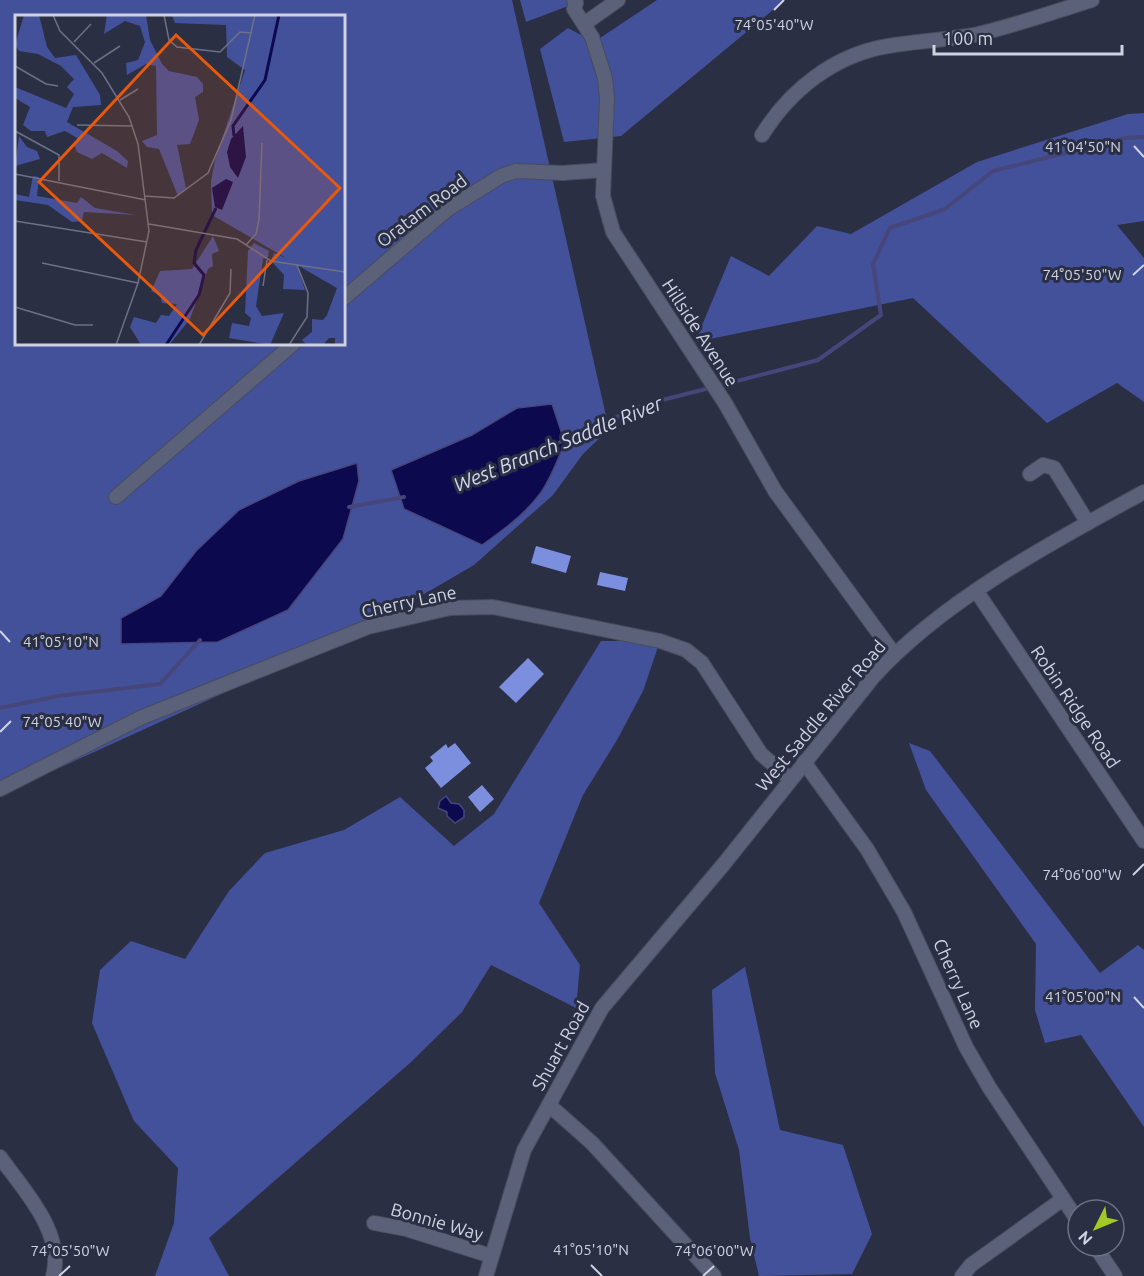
<svg xmlns="http://www.w3.org/2000/svg" width="1144" height="1276" font-family="Ubuntu,sans-serif">
	<style>
		.forest { fill: #43519b; fill-rule: evenodd }
		.water { fill: #0d094f; stroke: #47467b; stroke-width: 1.5 }
		.lines { fill: none; stroke-linecap: round; stroke-linejoin: round }
		.stream { stroke: #47467b; stroke-width: 4 }
		.building { fill: #7c8fde }
		.minor-casing { stroke: #484c5d; stroke-width: 16 }
		.minor { stroke: #5a6178; stroke-width: 14 }
		.ticks { fill: none; stroke: #cfd3e1; stroke-width: 2 }
		.labels { text-anchor: middle; stroke-width: 6; stroke-linejoin: round; paint-order: stroke }
		.street-label { font-size: 18px; fill: #cfd3e1; stroke: #2a2f44 }
		.water-label { font-size: 20px; font-style: italic; fill: #d2d8ed; stroke: #2a2f44 }
		.inset-river { fill: none; stroke: #0d094f; stroke-width: 3 }
		.inset-road { fill: none; stroke: #6c7183; stroke-width: 1.5 }
		.view { fill: #e8590c; fill-opacity: 0.15; stroke: #e8590c; stroke-width: 3 }
		.inset-edge { fill: none; stroke: #cfd3e1; stroke-width: 3 }
		.ticks-label { font-size: 15px; text-anchor: middle; fill: #cfd3e1; stroke: #2a2f44; stroke-width: 6; stroke-linejoin: round; paint-order: stroke }
	</style>
	<rect width="100%" height="100%" fill="#2a2f44"/>
	<g class="forest">
		<path d="M0 0H512L609 429 583 454 553 495 474 565 368 627 0 795ZM16 16H344V344H16Z"/>
		<polygon points="520,0 576,0 576,3 526,22"/>
		<polygon points="657,0 785,0 621,136 564,142 540,49 568,28 594,42"/>
		<polygon points="1144,113 1144,221 1117,225 1144,258 1144,402 1117,383 1047,423 913,298 695,342 731,256 769,276 817,226 851,234 977,162 1128,114"/>
		<polygon points="601,641 660,641 643,691 617,740 583,795 539,903 580,965 576,1008 491,965 462,1012 410,1063 209,1238 229,1276 155,1276 174,1223 178,1168 134,1121 92,1023 100,970 131,941 185,959 229,891 265,853 344,830 400,797 454,846 494,814"/>
		<polygon points="909,743 930,751 1100,973 1138,945 1144,950 1144,1127 1081,1035 1045,1043 1035,1010 1036,944 926,790"/>
		<polygon points="745,967 780,1130 843,1145 872,1234 852,1274 759,1276 750,1238 739,1150 715,1073 712,990"/>
	</g>
	<g class="water">
		<path d="M552 404 565 443C557 460 550 481 539 495 524 515 503 530 482 545L404 509 391 470 472 435 517 408Z"/>
		<polygon points="357,463 359,481 343,539 288,610 218,642 121,644 121,618 161,596 196,551 239,510 299,481"/>
		<polygon points="446,796 451,803 459,804 464,810 464,817 455,823 447,816 447,812 438,808 440,801"/>
	</g>
	<g class="lines">
		<g class="stream">
			<polyline points="718,386 818,360 881,315 873,264 890,228 945,209 993,171 1125,138 1144,137"/>
			<polyline points="560,442 646,404 710,388"/>
			<polyline points="349,507 404,497"/>
			<polyline points="0,708 58,696 160,684 200,640"/>
		</g>
	</g>
	<g class="building">
		<polygon points="536,546 571,556 566,573 531,563"/>
		<polygon points="600,572 628,578 625,591 597,585"/>
		<polygon points="528,658 544,674 516,703 499,687"/>
		<polygon points="455,743 471,763 441,788 425,768 433,761 430,757 446,744 448,748"/>
		<polygon points="482,785 494,799 480,812 468,797"/>
	</g>
	<g class="lines">
		<g class="minor-casing">
			<g id="minor">
				<polyline points="574,0 576,3 574,9 592,37 605,78 607,98 603,196 613,232 725,403 775,491 894,654"/>
				<polyline points="584,24 618,0"/>
				<path d="M762 135C790 90 834 55 888 46 916 41 945 40 974 35 1014 26 1053 12 1092 0"/>
				<polyline points="344,298 448,209 501,176 516,171 563,173 604,170"/>
				<polyline points="1030,474 1043,465 1054,468 1088,523"/>
				<polyline points="116,497 293,344"/>
				<polyline points="977,592 1144,841"/>
				<polyline points="804,762 867,849 904,912 966,1047 989,1087 1078,1221"/>
				<polyline points="0,789 140,718 368,627 450,608 493,607 660,641 686,650 702,663 761,754 790,779"/>
				<polyline points="549,1105 592,1143 714,1276"/>
				<path d="M0 1157C23 1189 65 1233 53 1276"/>
				<polyline points="374,1223 406,1229 491,1256"/>
				<polyline points="1095,1246 1115,1276"/>
				<path d="M486 1276 524 1150 602 1008 723 865 874 676C943 600 1054 541 1144 492"/>
				<polyline points="962,1276 971,1265 1063,1199"/>
			</g>
		</g>
		<use href="#minor" class="minor"/>
	</g>
	<path class="ticks" d="M774 10 784 0M1134 146 1144 157M1133 275 1144 265M0 631 10 642M0 732 11 721M1133 875 1144 864M1134 997 1144 1008M591 1265 602 1276M59 1276 70 1266M703 1276 714 1266"/>
	<g class="labels">
		<g class="street-label">
			<text transform="translate(422 211) rotate(-37)" y="6">Oratam Road</text>
			<text transform="translate(700 333) rotate(57)" y="6">Hillside Avenue</text>
			<text transform="translate(409 602) rotate(-12)" y="6">Cherry Lane</text>
			<text transform="translate(1075 707) rotate(56)" y="6">Robin Ridge Road</text>
			<text transform="translate(821 716) rotate(-50)" y="6">West Saddle River Road</text>
			<text transform="translate(958 984) rotate(66)" y="6">Cherry Lane</text>
			<text transform="translate(561 1046) rotate(-61)" y="6">Shuart Road</text>
			<text transform="translate(437 1222) rotate(16)" y="6">Bonnie Way</text>
		</g>
		<g class="water-label">
			<text transform="translate(558 444) rotate(-22)" y="7">West Branch Saddle River</text>
		</g>
	</g>
	<g transform="translate(15 15)">
		<rect width="330" height="330" fill="#2a2f44"/>
		<path d="M9 0H24L32 32 40 43 61 40 85 80 86 90 58 92 52 107 102 136 113 146 112 153 87 138 77 144 62 137 59 130 64 124 50 116 32 122 30 116H16L8 110 15 92 0 83V72L51 93 59 79 52 72 59 64 46 51 23 39 4 36 0 30ZM92 0H131L135 25 147 49 154 56 182 62 188 69V77L180 82 184 105 175 129 162 130 171 173 163 181 144 134 132 132 127 126 142 120 141 51 131 49 112 60 111 48 123 45 130 27 125 11 110 6 89 19ZM157 0H330L328 330H320V323H314L308 330H292L287 325 297 317V304L308 305 312 300 322 273 282 250 290 275 268 274 269 260 256 246 259 238 271 243 197 200 196 166 200 145 230 55 212 42 211 10 160 8ZM4 121 12 132 22 136 25 144 0 151ZM18 161 24 162 22 181 62 188 66 182 80 193 121 200 69 197 67 206 57 207 33 190 0 185V179L14 182ZM198 221 204 236 197 239 198 251 193 254 175 304 154 330H126L115 312 119 302 141 308 146 300 154 301 162 289 147 288 145 280 136 276 145 256 177 254ZM239 228 254 236 253 242 248 244 241 291 247 301 269 298 255 330 214 323 217 308 234 311 236 303 230 298 233 236Z" fill="#43519b"/>
		<path d="M228 111 231 142 223 163 215 152 212 137 216 124ZM211 164 218 167 207 195 200 192 197 173Z" fill="#0d094f"/>
		<path class="inset-river" d="M219 121 218 111 250 65 264 0M151 330 184 280 189 260 179 248 181 235 201 193"/>
		<path class="inset-road" d="M38 0 45 16 87 58 114 102 123 129 134 216 123 268 101 330M149 0 154 25 162 32 205 37 225 17 237 18M59 27 76 9M79 48 105 31M0 51 31 69 43 71M105 85 123 74M62 110 117 111M0 116 44 140V166M0 159 131 185M130 181 159 183 193 158 216 105 240 0M0 206 132 227M134 209 222 224 256 246 330 257M231 230 241 219 244 205 247 128M27 248 123 268M248 271 252 245M0 292 60 310H78M184 330 215 278 216 254M274 330 292 302 293 278 282 250"/>
		<path class="view" d="M161 20 325 173 188 320 24 167Z"/>
		<rect width="330" height="330" class="inset-edge"/>
	</g>
	<g class="ticks-label">
		<text x="774" y="30">74°05'40"W</text>
		<text x="1083" y="152">41°04'50"N</text>
		<text x="1082" y="280">74°05'50"W</text>
		<text x="61" y="647">41°05'10"N</text>
		<text x="62" y="727">74°05'40"W</text>
		<text x="1082" y="880">74°06'00"W</text>
		<text x="1083" y="1002">41°05'00"N</text>
		<text x="591" y="1255">41°05'10"N</text>
		<text x="70" y="1256">74°05'50"W</text>
		<text x="714" y="1256">74°06'00"W</text>
	</g>
	<g transform="translate(1096 1228) rotate(227)"><circle r="28" fill="#2a2f44" stroke="#6c7183" stroke-width="1.5"/>
	<path d="M0-4.5L10 22L0 15L-10 22Z" fill="#a3c926"/>
	<text y="-9" font-size="16" font-weight="bold" text-anchor="middle" fill="#cfd3e1">N</text>
	</g>
	<path d="M934 45v9h188v-9" fill="none" stroke="#cfd3e1" stroke-width="3"/>
	<text x="943" y="45" font-size="18" fill="#cfd3e1" stroke="#2a2f44" stroke-width="4.5" paint-order="stroke">100 m</text>
</svg>
